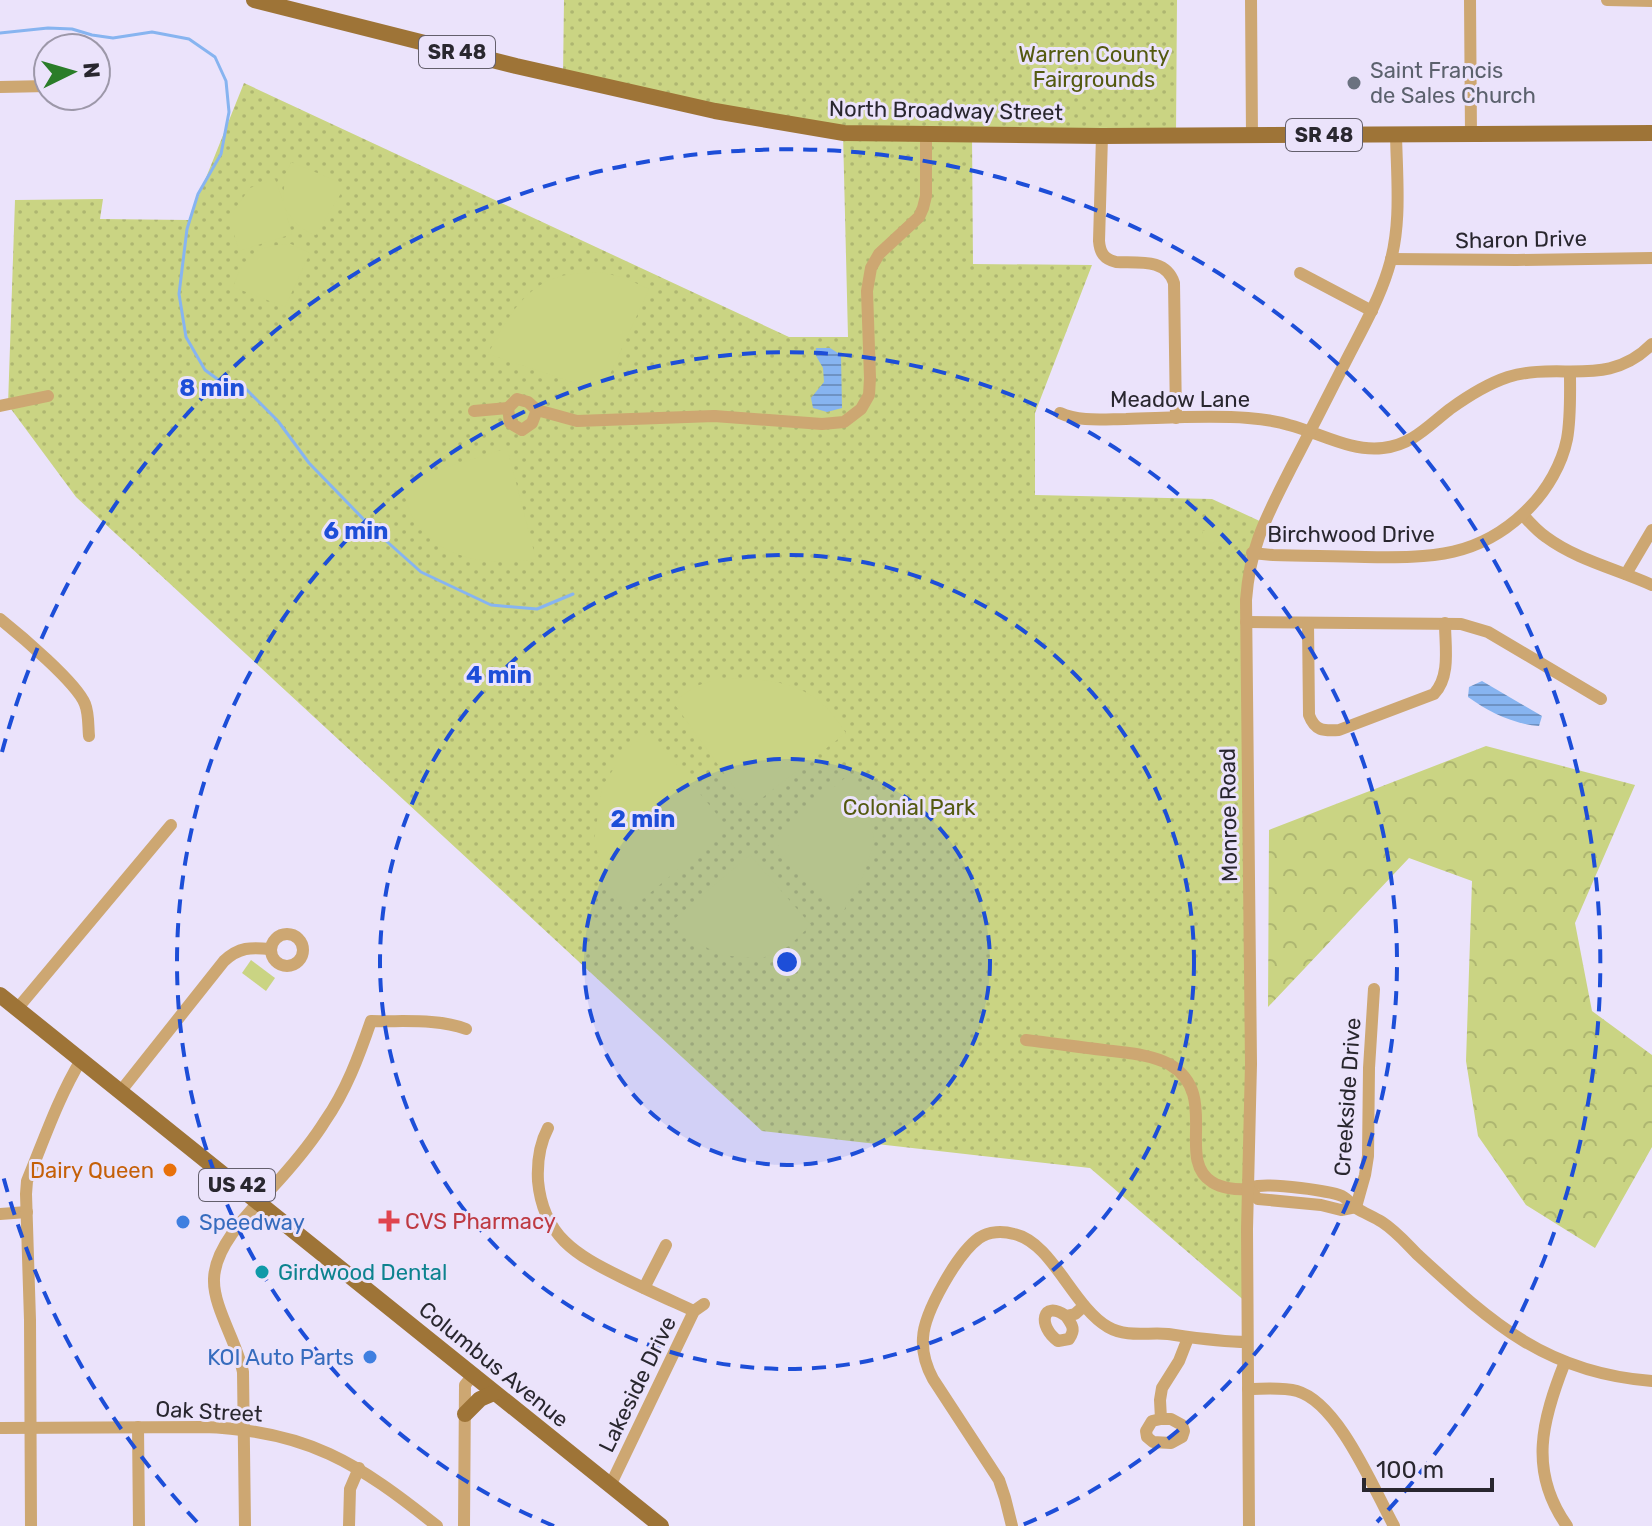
<svg xmlns="http://www.w3.org/2000/svg" width="1652" height="1526" font-family="Rubik,sans-serif">
	<style>
		.green { fill: url(#green-dots) }
		.forest { fill: url(#forest-crowns) }
		.pitch { fill: #cad483 }
		.water { fill: url(#water-rules) }
		.lines { fill: none; stroke-linecap: round; stroke-linejoin: round }
		.stream { stroke: #87b4f0; stroke-width: 3 }
		.minor { stroke: #cda772; stroke-width: 12 }
		.major { stroke: #9e7437; stroke-width: 16 }
		.ring { fill: none; stroke: #1d4ed8; stroke-width: 4; stroke-dasharray: 14 10 }
		.worship-dot { fill: #6b7280; stroke: #ebe3fb; stroke-width: 3 }
		.food-dot { fill: #e8710a; stroke: #ebe3fb; stroke-width: 3 }
		.health-dot { fill: #e0444e; stroke: #ebe3fb; stroke-width: 3 }
		.shop-dot { fill: #3f7fe0; stroke: #ebe3fb; stroke-width: 3 }
		.culture-dot { fill: #0f9aa8; stroke: #ebe3fb; stroke-width: 3 }
		.labels { text-anchor: middle; stroke-width: 6; stroke-linejoin: round; paint-order: stroke }
		.shield { fill: #ebe3fb; stroke: #635f6c; stroke-width: 2 }
		.shield-label { font-size: 20px; font-weight: bold; fill: #29272f }
		.park-label { font-size: 22px; fill: #545a10; stroke: #ebe3fb }
		.worship-label { font-size: 22px; fill: #5b616d; stroke: #ebe3fb; text-anchor: start }
		.street-label { font-size: 22px; fill: #29272f; stroke: #ebe3fb }
		.food-label { font-size: 22px; fill: #c56008; stroke: #ebe3fb; text-anchor: end }
		.health-label { font-size: 22px; fill: #be3a42; stroke: #ebe3fb; text-anchor: start }
		.shop-label { font-size: 22px; fill: #366cbe; stroke: #ebe3fb; text-anchor: start }
		.culture-label { font-size: 22px; fill: #0d838f; stroke: #ebe3fb; text-anchor: start }
		.centre { fill: #1d4ed8; stroke: #ebe3fb; stroke-width: 4 }
		.ring-label { font-size: 24px; text-anchor: middle; font-weight: bold; fill: #1d4ed8; stroke: #ebe3fb; stroke-width: 6; stroke-linejoin: round; paint-order: stroke }
	</style>
	<defs>
		<pattern id="green-dots" width="8" height="8" patternUnits="userSpaceOnUse" patternTransform="scale(2)"><rect width="8" height="8" fill="#cad483"/><path d="M2 2h.1M6 6h.1" fill="none" stroke="#aeb671" stroke-width="1.8" stroke-linecap="round"/></pattern>
		<pattern id="forest-crowns" width="20" height="18" patternUnits="userSpaceOnUse" patternTransform="scale(2)"><rect width="20" height="18" fill="#cad483"/><path d="M2 6a3 3 0 1 1 6 0M12 15a3 3 0 1 1 6 0" fill="none" stroke="#aeb671"/></pattern>
		<pattern id="water-rules" width="6" height="5" patternUnits="userSpaceOnUse" patternTransform="scale(2)"><rect width="6" height="5" fill="#87b4f0"/><path d="M0 2.5h6" fill="none" stroke="#6e92c3"/></pattern>
	</defs>
	<rect width="100%" height="100%" fill="#ebe3fb"/>
	<polygon class="green" points="564,0 1177,0 1176,135 972,136 973,264 1092,265 1035,413 1035,495 1212,499 1264,523 1248,575 1247,1303 1090,1168 762,1131 76,497 8,405 15,200 103,199 100,219 189,220 244,83 789,337 848,337 843,133 563,77"/>
	<polygon class="forest" points="1486,746 1635,785 1575,923 1592,1011 1652,1055 1652,1147 1595,1248 1526,1205 1478,1136 1466,1061 1472,881 1409,858 1268,1007 1269,830"/>
	<g class="pitch">
		<path d="M291 162 346 185 316 235C300 230 293 221 284 207L292 234 239 251 234 234V210L250 188 275 179 283 201 285 175Z"/>
		<path d="M291 244 310 253 285 307 233 287C245 254 257 245 291 244Z"/>
		<path d="M598 272 622 277 649 289 602 392 488 354C506 320 525 283 566 275 577 273 588 273 598 272Z"/>
		<path d="M507 448 536 559C492 566 438 561 413 518 407 507 404 493 401 482Z"/>
		<polygon points="1226,524 1230,538 1206,545 1202,531"/>
		<path d="M721 678C760 679 797 679 827 708 834 716 840 725 846 733L749 808 673 702 696 686Z"/>
		<polygon points="650,732 728,828 626,913 605,878 594,841 602,787 626,749"/>
		<polygon points="846,777 869,802 874,842 862,878 842,914 772,839"/>
		<polygon points="750,855 811,925 789,946 761,959 721,955 694,941 673,920"/>
		<polygon points="251,960 275,978 266,991 242,973"/>
	</g>
	<g class="water">
		<polygon points="816,348 830,348 841,355 842,408 827,412 813,408 811,398 824,382 823,368 815,354"/>
		<path d="M1482 681 1542 716 1539 726C1513 724 1489 712 1468 697L1469 687Z"/>
	</g>
	<g class="lines">
		<polyline class="stream" points="0,33 48,28 72,29 92,35 113,38 152,32 189,39 215,57 226,81 229,112 221,154 198,194 187,229 179,294 186,337 205,370 220,381 244,387 278,421 309,463 374,530 421,572 491,605 537,609 573,594"/>
		<g class="minor">
			<polyline points="1251,0 1252,136"/>
			<polyline points="1470,0 1471,135"/>
			<polyline points="1607,0 1652,1"/>
			<polyline points="0,87 48,86"/>
			<path d="M1102 136 1099 241C1100 253 1104 259 1116 262 1138 263 1166 258 1174 283L1176 418"/>
			<polyline points="1391,259 1517,260 1652,258"/>
			<polyline points="1300,273 1372,311"/>
			<polyline points="0,406 48,396"/>
			<polyline points="537,410 532,423 522,430 510,423 508,408 517,399 528,402 537,410 577,421 714,416 822,424 844,422 861,409 869,395 870,378 867,291 871,268 879,254 919,217 923,208 926,196 926,135"/>
			<polyline points="474,411 508,408"/>
			<path d="M1060 413C1079 422 1105 419 1126 419 1166 418 1207 415 1248 418 1261 419 1276 421 1289 425 1320 433 1351 452 1383 448 1412 445 1428 426 1450 409 1468 396 1487 384 1508 377 1560 361 1608 389 1652 344"/>
			<path d="M1523 515C1530 523 1537 531 1546 537 1577 560 1617 569 1652 585"/>
			<path d="M1252 553 1273 555C1304 556 1334 556 1365 557 1431 558 1480 558 1529 508 1547 490 1562 464 1567 439 1571 417 1570 394 1570 372"/>
			<polyline points="1626,574 1652,530"/>
			<path d="M0 619C20 635 77 683 85 704 89 714 88 726 89 736"/>
			<polyline points="1246,622 1461,624 1488,632 1601,699"/>
			<path d="M1308 623 1309 715C1315 731 1323 731 1339 730L1434 694C1451 676 1445 646 1445 623"/>
			<circle cx="287" cy="950" r="16"/>
			<polyline points="17,1009 171,825"/>
			<path d="M1026 1040C1052 1043 1078 1047 1104 1050 1126 1053 1150 1054 1169 1064 1221 1094 1175 1159 1212 1182 1221 1188 1236 1190 1247 1189 1258 1188 1247 1188 1258 1186 1275 1184 1327 1190 1342 1196 1348 1199 1351 1204 1356 1208 1364 1213 1374 1217 1382 1222 1396 1231 1407 1244 1418 1255 1492 1323 1546 1373 1652 1381"/>
			<path d="M120 1092 224 961C239 947 251 947 270 949"/>
			<path d="M548 1128C539 1145 537 1162 538 1181 543 1236 576 1255 621 1277 645 1289 670 1300 694 1311"/>
			<polyline points="1248,1189 1258,1199 1321,1205 1341,1210 1356,1207"/>
			<polyline points="1356,1207 1365,1175 1368,1156 1369,1068 1374,989"/>
			<polyline points="0,1214 27,1212"/>
			<polyline points="644,1288 666,1245"/>
			<path d="M1066 1316C1072 1325 1076 1329 1069 1339L1058 1341C1037 1326 1042 1299 1066 1316L1075 1314 1084 1306"/>
			<path d="M1565 1362C1542 1420 1528 1471 1567 1526"/>
			<path d="M1248 1389C1264 1389 1282 1387 1297 1391 1339 1403 1374 1490 1394 1526"/>
			<polygon points="1161,1419 1171,1419 1182,1425 1184,1431 1182,1437 1171,1443 1153,1442 1147,1437 1146,1431 1152,1421"/>
			<polyline points="1161,1419 1160,1400 1162,1388 1179,1361 1188,1338"/>
			<polyline points="138,1427 139,1526"/>
			<path d="M0 1428 203 1427C307 1430 358 1463 437 1526"/>
			<polyline points="610,1486 694,1311 704,1304"/>
			<path d="M31 1526 30 1320 26 1194 27 1181C44 1140 58 1098 81 1060"/>
			<path d="M245 1526 243 1372C237 1342 213 1307 214 1279 215 1242 257 1205 280 1179 296 1161 312 1142 325 1121 346 1091 359 1056 371 1021 402 1022 437 1018 466 1029"/>
			<polyline points="349,1526 350,1489 359,1468"/>
			<polyline points="464,1526 465,1385 473,1375"/>
			<path d="M1012 1526 1005 1498 999 1480 933 1379C926 1366 922 1353 923 1338 924 1312 958 1253 979 1238 989 1231 1003 1231 1014 1234 1052 1242 1073 1307 1108 1327 1127 1338 1148 1332 1168 1334 1195 1338 1220 1342 1247 1342"/>
			<path d="M1249 1526 1247 1229 1251 1064 1246 600C1250 545 1267 516 1291 468 1311 430 1330 392 1350 353 1364 326 1379 299 1388 270 1402 227 1397 180 1396 135"/>
		</g>
		<g class="major">
			<polyline points="254,0 516,66 715,111 844,133 1102,136 1652,133"/>
			<polyline points="0,995 661,1526"/>
			<polyline points="465,1414 480,1399 494,1393"/>
		</g>
	</g>
	<circle cx="787" cy="962" r="203" fill="#1d4ed8" fill-opacity=".12"/>
	<g class="ring">
		<circle cx="787" cy="962" r="203"/>
		<circle cx="787" cy="962" r="407"/>
		<path d="M554 1526A610 610 0 1 1 1020 1526"/>
		<path d="M197 1522A813 813 0 0 1 2 1172M2 752A813 813 0 1 1 1377 1522"/>
	</g>
	<circle class="worship-dot" cx="1354" cy="83" r="8"/>
	<circle class="food-dot" cx="170" cy="1170" r="8"/>
	<path class="health-dot" d="M385 1209h8v8h8v8h-8v8h-8v-8h-8v-8h8z"/>
	<g class="shop-dot">
		<circle cx="183" cy="1222" r="8"/>
		<circle cx="370" cy="1357" r="8"/>
	</g>
	<circle class="culture-dot" cx="262" cy="1272" r="8"/>
	<g class="labels">
		<g class="shield">
			<rect x="419" y="36" width="76" height="32" rx="6"/>
			<rect x="1286" y="119" width="76" height="32" rx="6"/>
			<rect x="199" y="1169" width="76" height="32" rx="6"/>
		</g>
		<g class="shield-label">
			<text x="457" y="59">SR 48</text>
			<text x="1324" y="142">SR 48</text>
			<text x="237" y="1192">US 42</text>
		</g>
		<g class="park-label">
			<text x="1094" y="62">Warren County<tspan x="1094" dy="25">Fairgrounds</tspan></text>
			<text x="909" y="815">Colonial Park</text>
		</g>
		<g class="worship-label">
			<text x="1370" y="78">Saint Francis<tspan x="1370" dy="25">de Sales Church</tspan></text>
		</g>
		<g class="street-label">
			<text transform="translate(946 110) rotate(1)" y="8">North Broadway Street</text>
			<text transform="translate(1521 239) rotate(-1)" y="8">Sharon Drive</text>
			<text x="1180" y="407">Meadow Lane</text>
			<text x="1351" y="542">Birchwood Drive</text>
			<text transform="translate(1228 815) rotate(-91)" y="8">Monroe Road</text>
			<text transform="translate(1347 1097) rotate(-86)" y="8">Creekside Drive</text>
			<text transform="translate(494 1364) rotate(39)" y="8">Columbus Avenue</text>
			<text transform="translate(637 1384) rotate(-64)" y="8">Lakeside Drive</text>
			<text transform="translate(209 1411) rotate(3)" y="8">Oak Street</text>
		</g>
		<g class="food-label">
			<text x="154" y="1178">Dairy Queen</text>
		</g>
		<g class="health-label">
			<text x="405" y="1229">CVS Pharmacy</text>
		</g>
		<g class="shop-label">
			<text x="199" y="1230">Speedway</text>
			<text x="354" y="1365" text-anchor="end">KOI Auto Parts</text>
		</g>
		<g class="culture-label">
			<text x="278" y="1280">Girdwood Dental</text>
		</g>
	</g>
	<circle cx="787" cy="962" r="12" class="centre"/>
	<g class="ring-label">
		<text x="212" y="396">8 min</text>
		<text x="356" y="539">6 min</text>
		<text x="499" y="683">4 min</text>
		<text x="643" y="827">2 min</text>
	</g>
	<g transform="translate(72 72) rotate(85)"><circle r="38" fill="#ebe3fb" stroke="#9d98a9" stroke-width="2"/>
	<path d="M0-6L14 30L0 20L-14 30Z" fill="#2a7d29"/>
	<text y="-12" font-size="22" font-weight="bold" text-anchor="middle" fill="#29272f">N</text>
	</g>
	<path d="M1364 1478v12h128v-12" fill="none" stroke="#29272f" stroke-width="4"/>
	<text x="1376" y="1478" font-size="24" fill="#29272f" stroke="#ebe3fb" stroke-width="6" paint-order="stroke">100 m</text>
</svg>
